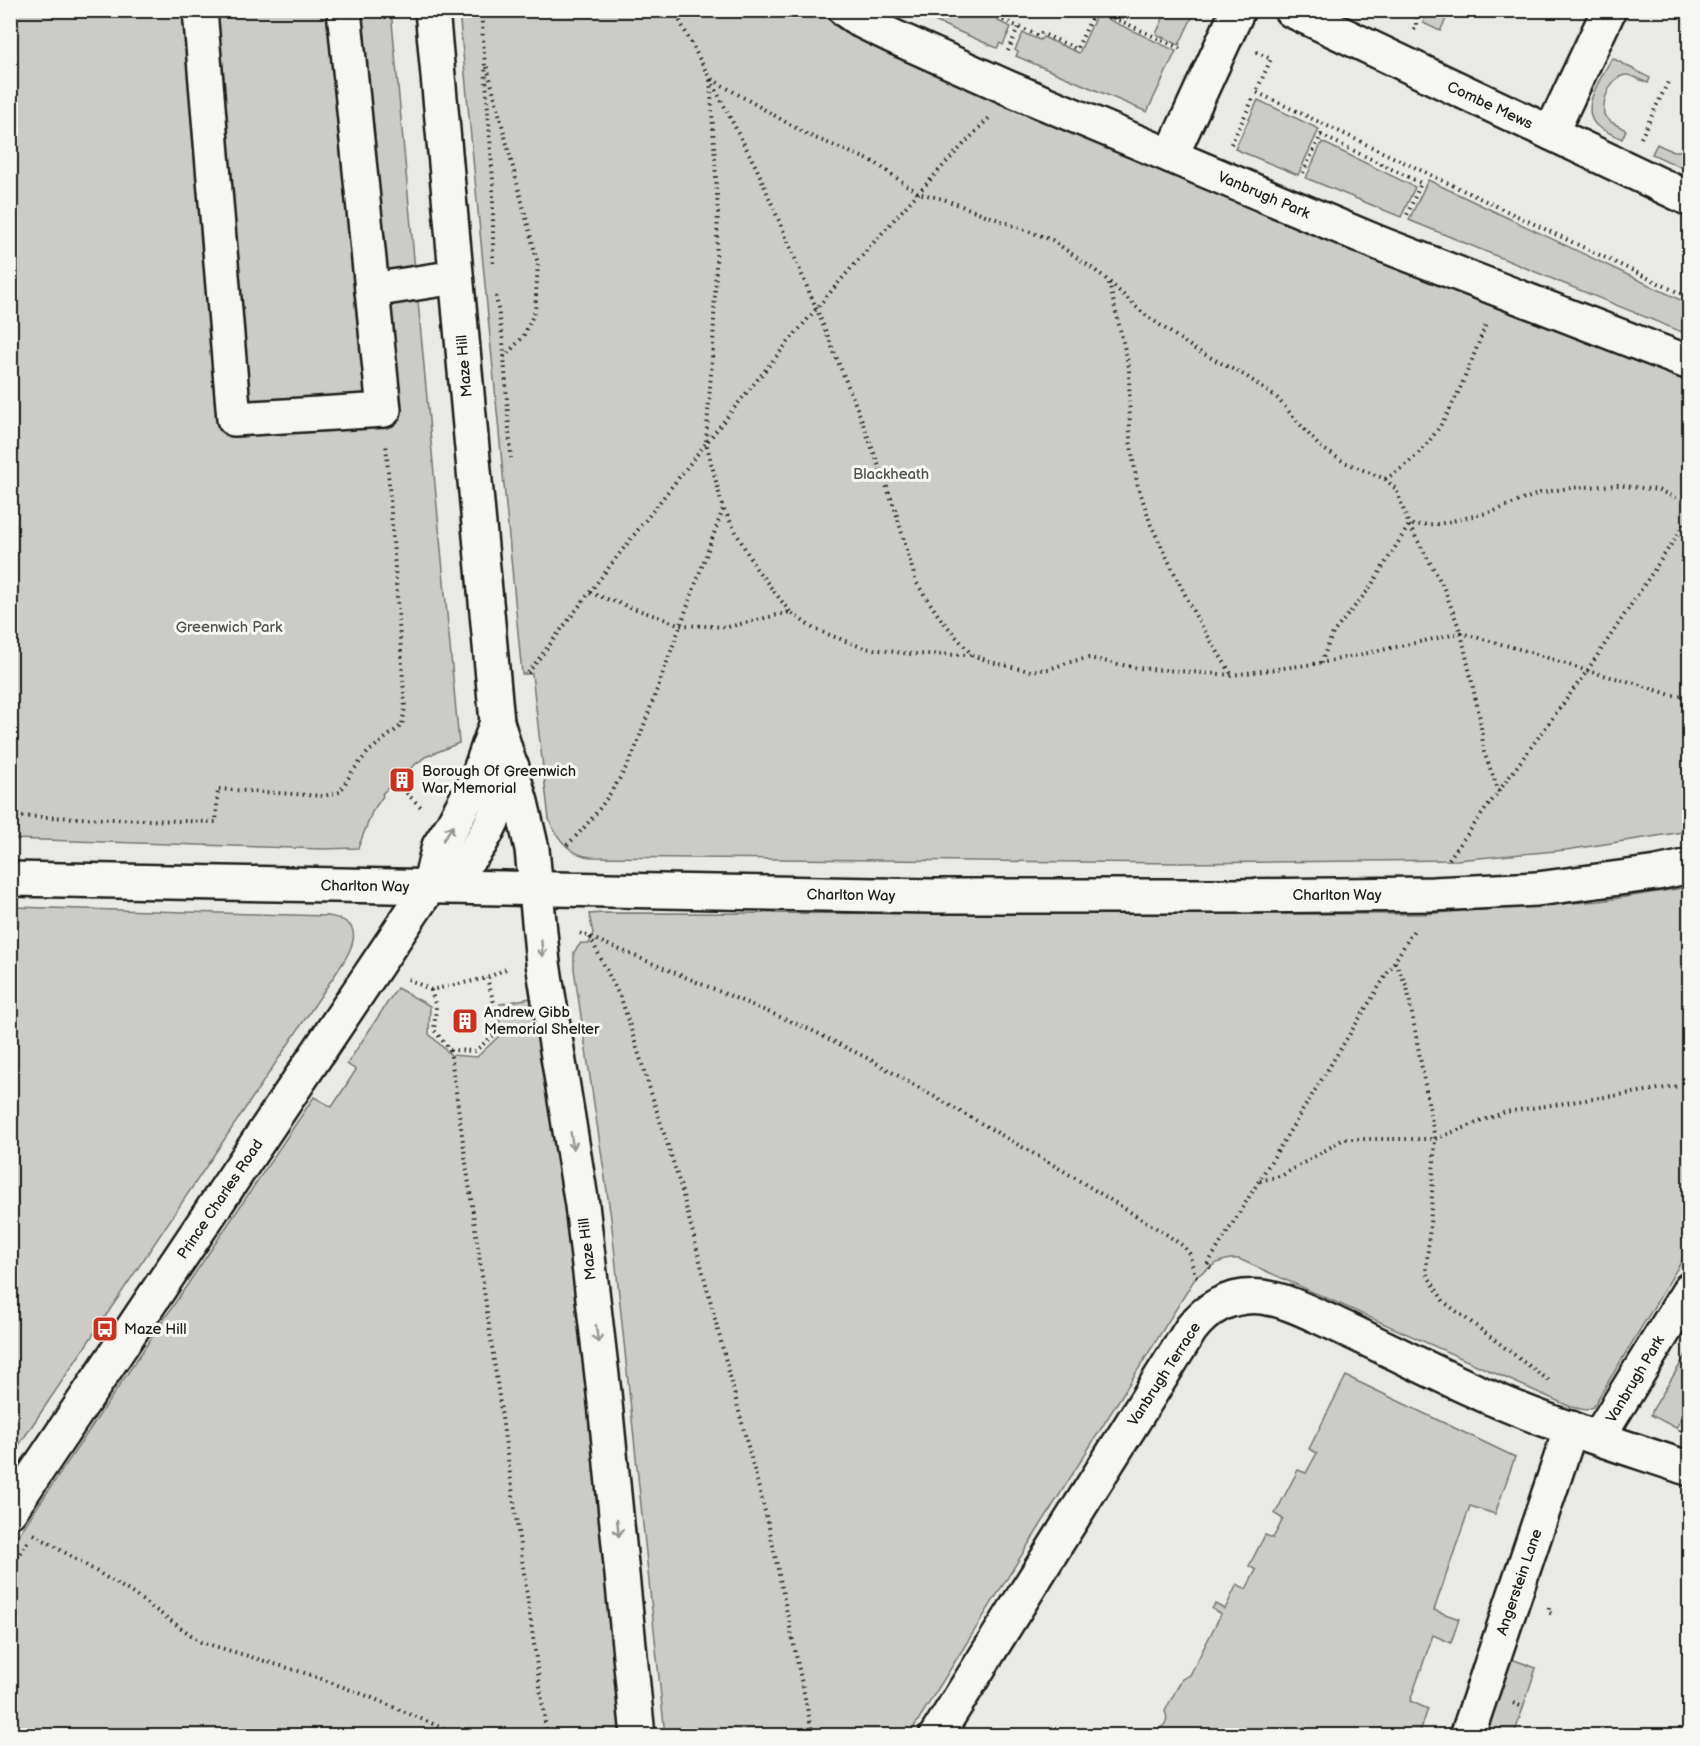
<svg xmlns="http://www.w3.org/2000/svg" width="1700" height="1746" font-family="'Balsamiq Sans',sans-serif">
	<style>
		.green { fill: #cbcbc7; stroke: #747472; stroke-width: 1.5 }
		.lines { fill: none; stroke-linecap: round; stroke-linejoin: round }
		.minor-casing { stroke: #1c1c1c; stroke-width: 38 }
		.major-casing { stroke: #1c1c1c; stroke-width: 38 }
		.path { stroke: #1c1c1c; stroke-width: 4; stroke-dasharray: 1.5 4.5; stroke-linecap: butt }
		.minor { stroke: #f6f6f2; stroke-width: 33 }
		.major { stroke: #f6f6f2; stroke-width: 33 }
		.oneway { stroke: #949492 }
		.labels { text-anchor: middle; stroke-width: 6; stroke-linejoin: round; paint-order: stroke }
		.street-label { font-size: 15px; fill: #1c1c1c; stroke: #f6f6f2 }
		.park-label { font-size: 15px; fill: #51514f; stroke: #f6f6f2 }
		.poi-label { font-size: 15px; fill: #1c1c1c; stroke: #f6f6f2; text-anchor: start }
	</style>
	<rect width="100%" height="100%" fill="#e9e9e5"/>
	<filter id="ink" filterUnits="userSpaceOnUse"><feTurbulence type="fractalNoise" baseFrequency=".0167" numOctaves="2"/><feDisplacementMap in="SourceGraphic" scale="12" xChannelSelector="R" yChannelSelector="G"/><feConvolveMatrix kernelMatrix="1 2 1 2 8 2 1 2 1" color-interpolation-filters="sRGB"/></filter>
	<g filter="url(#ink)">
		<g class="green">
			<polygon points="1167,10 1195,11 1179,45 1156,34"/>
			<polygon points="10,11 391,11 459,743 425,757 408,770 406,769 382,794 383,796 372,812 358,848 322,849 11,839"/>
			<path d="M459 11H818L834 22 870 42 1017 108 1304 231 1689 379V831L1566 850 1457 860 1179 863 591 857C569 855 557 839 549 819L532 674H522Z"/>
			<polygon points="911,11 984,11 999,17 998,21 1011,27 1003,45 1000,43 997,48"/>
			<polygon points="1428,11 1450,11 1440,31 1423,23"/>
			<polygon points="1097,14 1176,51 1147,112 1016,56 1018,52 1015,50 1023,33 1040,40 1043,37 1079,53"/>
			<path d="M1612 58 1650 78 1648 83C1641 81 1632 74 1625 75 1609 78 1602 102 1604 115L1611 122 1626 130 1622 139C1614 135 1603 131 1596 125 1579 107 1603 75 1612 58Z"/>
			<polygon points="1258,100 1319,129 1298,175 1235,149"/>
			<polygon points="1322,142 1415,187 1401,217 1306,178"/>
			<path d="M1657 144C1669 150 1679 156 1689 145V171L1652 154Z"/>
			<polygon points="1428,180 1689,304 1689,335 1409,220"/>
			<path d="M1689 887V1249L1593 1407 1586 1410 1571 1407 1239 1259C1222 1257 1210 1267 1196 1277L909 1735H665L611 1218 574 969V952L581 943 589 944 593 933 589 914 602 913 1423 914 1600 901Z"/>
			<path d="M11 896 15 897V907L328 916C377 923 343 962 328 985L11 1457Z"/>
			<polygon points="397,988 430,1006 429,1034 451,1055 477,1057 499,1036 500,1004 536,997 572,1254 623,1735 11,1736 11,1546 314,1097 332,1107 356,1070 347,1064"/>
			<polygon points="1689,1350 1689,1407 1676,1428 1651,1415 1653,1409"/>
			<path d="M1346 1376 1515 1457 1495 1514 1470 1506 1434 1610 1459 1619 1451 1643 1433 1635 1410 1701 1428 1709 1419 1735H1389L1385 1734 1383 1736 1153 1735C1160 1726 1171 1726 1165 1711L1182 1679 1190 1675 1221 1614 1212 1609 1215 1604 1225 1609 1237 1584 1246 1589 1256 1570 1249 1566 1265 1535 1273 1538 1283 1519 1275 1514 1298 1470 1306 1473 1317 1453 1309 1449Z"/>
			<polygon points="1506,1657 1536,1668 1514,1735 1480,1736"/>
		</g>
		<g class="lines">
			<g class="minor-casing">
				<g id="minor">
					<polyline points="200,10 234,419 384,410 344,10"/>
					<polyline points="432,10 497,722 521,802 532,849 543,963 582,1205 604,1393 638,1736"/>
					<polyline points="845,10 861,21 892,36 1011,89 1381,244 1690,363"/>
					<polyline points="1291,10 1690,199"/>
					<polyline points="1551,133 1609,10"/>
					<polyline points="1171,156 1238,10"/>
					<polyline points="372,290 456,277"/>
					<path d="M429 887C441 879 457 871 467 860 490 837 502 797 512 767"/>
					<polyline points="1598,1438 1690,1289"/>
					<polyline points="10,1511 429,887 439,846 452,826 477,779 497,722"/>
					<path d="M936 1736 1191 1329C1209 1306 1232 1294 1262 1297 1287 1300 1312 1314 1335 1324 1389 1349 1441 1377 1496 1400 1559 1427 1625 1447 1690 1469"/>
					<polyline points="1467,1736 1571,1428"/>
				</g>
			</g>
			<g class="major-casing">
				<polyline id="major" points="10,879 931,896 1231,896 1433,894 1537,889 1657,873 1690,866"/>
			</g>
			<g class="path">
				<polyline points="481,10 493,180 493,267"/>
				<polyline points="674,10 757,169 817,310 859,413 895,509 916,582 940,618 972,655 991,662 1029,671 1049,669 1073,661 1089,658 1137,668 1232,675 1321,663 1461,633 1530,652 1587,671 1635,683 1671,695 1690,696"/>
				<polyline points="991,10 1002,16 1001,19 1039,36 1041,33 1077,49 1095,10"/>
				<polyline points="1097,10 1181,49"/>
				<polyline points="1414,30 1416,26 1416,10"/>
				<polyline points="1008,51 1020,24"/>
				<polyline points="1256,52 1271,59 1256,92 1690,298"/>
				<polyline points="487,67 538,264 535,311 523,337 504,357"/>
				<polyline points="1641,138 1668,82"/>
				<polyline points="1231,144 1253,99"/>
				<polyline points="1303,173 1321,135 1325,137 1421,183 1406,217"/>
				<polyline points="1109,283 1129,367 1130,440 1137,483 1151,525 1195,615 1232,675"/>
				<polyline points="496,296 503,341 511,458"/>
				<path d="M1385 479C1446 444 1462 382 1487 322"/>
				<polyline points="724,510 755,567 790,612"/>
				<polyline points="590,593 681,625 728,627 790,612 814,629 864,648 911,654 971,655"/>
				<polyline points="1321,663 1333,633 1369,589 1409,525 1439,524 1491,512 1540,493 1569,488 1617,485 1658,490 1690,504"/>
				<path d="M528 673C673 483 822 289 989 118"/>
				<polyline points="402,789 423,809"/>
				<polyline points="10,816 216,822 218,789 323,796 340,792 352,772 368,752 402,725 405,707 386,443"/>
				<path d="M567 845C595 819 615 788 633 755L723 509 706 442 713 345 718 211 710 78 808 135 874 162 918 193 943 199 1052 240 1103 276 1144 314 1196 350 1246 376 1277 398 1319 446 1344 462 1385 479 1396 489 1409 525 1443 586 1461 633 1480 719 1484 752 1499 792"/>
				<polyline points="1449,859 1587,671 1690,516"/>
				<polyline points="580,933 809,1029 869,1059 1062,1170 1166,1234 1183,1246 1189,1253 1195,1275 1198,1277"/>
				<polyline points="590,937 622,1001 680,1184 769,1527 813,1736"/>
				<polyline points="1395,962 1407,987 1435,1139 1431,1212 1426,1273 1444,1302 1552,1383"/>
				<polyline points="408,979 431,990 487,978 508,968"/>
				<polyline points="431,990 436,1007 434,1030 450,1050 475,1051 494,1035 496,1010 487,978"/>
				<polyline points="450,1050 547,1736"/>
				<polyline points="1260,1181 1283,1175 1344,1139 1435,1139 1505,1112 1679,1086"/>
				<polyline points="1211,1268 1207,1265 1414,930"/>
				<polyline points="1680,1431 1690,1414"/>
				<polyline points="34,1534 129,1591 201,1642 308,1674 370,1697 461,1736"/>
				<polyline points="10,1568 28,1541"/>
				<polyline points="1549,1608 1548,1612 1554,1615"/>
				<polyline points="1513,1703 1523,1707"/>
			</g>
			<use href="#minor" class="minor"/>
			<use href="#major" class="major"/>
		</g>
		<defs><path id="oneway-shaft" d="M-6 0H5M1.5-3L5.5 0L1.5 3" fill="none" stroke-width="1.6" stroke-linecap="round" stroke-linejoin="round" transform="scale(1.5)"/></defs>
		<g class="oneway">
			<use href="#oneway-shaft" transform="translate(448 833) rotate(-56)"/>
			<use href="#oneway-shaft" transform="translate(542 948) rotate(85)"/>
			<use href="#oneway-shaft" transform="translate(572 1141) rotate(81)"/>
			<use href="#oneway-shaft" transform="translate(597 1334) rotate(83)"/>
			<use href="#oneway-shaft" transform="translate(618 1528) rotate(84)"/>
		</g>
	</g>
	<defs>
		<g id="building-square" transform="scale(1.35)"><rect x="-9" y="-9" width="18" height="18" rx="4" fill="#c8321e" stroke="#f6f6f2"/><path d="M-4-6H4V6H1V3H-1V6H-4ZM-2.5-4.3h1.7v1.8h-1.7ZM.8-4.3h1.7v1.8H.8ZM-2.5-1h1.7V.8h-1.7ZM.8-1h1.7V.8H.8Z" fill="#fff"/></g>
		<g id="bus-square" transform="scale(1.35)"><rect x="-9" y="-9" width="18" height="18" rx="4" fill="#c8321e" stroke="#f6f6f2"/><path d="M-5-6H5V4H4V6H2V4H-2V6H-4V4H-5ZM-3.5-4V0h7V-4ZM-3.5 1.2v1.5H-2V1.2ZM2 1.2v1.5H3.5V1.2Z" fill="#fff"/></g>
	</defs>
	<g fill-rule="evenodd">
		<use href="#building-square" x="402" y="780"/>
		<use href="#building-square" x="465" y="1021"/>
		<use href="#bus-square" x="105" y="1329"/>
	</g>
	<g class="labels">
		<g class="street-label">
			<text transform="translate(1490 105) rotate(25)" y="5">Combe Mews</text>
			<text transform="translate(1264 195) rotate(23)" y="5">Vanbrugh Park</text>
			<text transform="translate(464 366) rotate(-95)" y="5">Maze Hill</text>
			<text transform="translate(365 886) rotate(1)" y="5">Charlton Way</text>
			<text transform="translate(851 895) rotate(1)" y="5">Charlton Way</text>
			<text x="1337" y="900">Charlton Way</text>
			<text transform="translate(220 1199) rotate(-56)" y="5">Prince Charles Road</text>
			<text transform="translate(587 1249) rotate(-97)" y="5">Maze Hill</text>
			<text transform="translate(1164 1374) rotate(-57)" y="5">Vanbrugh Terrace</text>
			<text transform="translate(1635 1379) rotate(-59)" y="5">Vanbrugh Park</text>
			<text transform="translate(1519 1582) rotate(-71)" y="5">Angerstein Lane</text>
		</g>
		<g class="park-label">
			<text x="891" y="479">Blackheath</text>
			<text x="229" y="632">Greenwich Park</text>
		</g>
		<g class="poi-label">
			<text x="422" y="776">Borough Of Greenwich<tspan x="422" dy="17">War Memorial</tspan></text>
			<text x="484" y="1017">Andrew Gibb<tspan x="484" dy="17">Memorial Shelter</tspan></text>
			<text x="124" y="1334">Maze Hill</text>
		</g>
	</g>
	<rect width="1700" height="1746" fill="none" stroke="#f6f6f2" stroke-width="36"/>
	<rect x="18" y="18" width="1664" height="1710" fill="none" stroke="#1c1c1c" stroke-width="2" filter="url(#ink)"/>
</svg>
